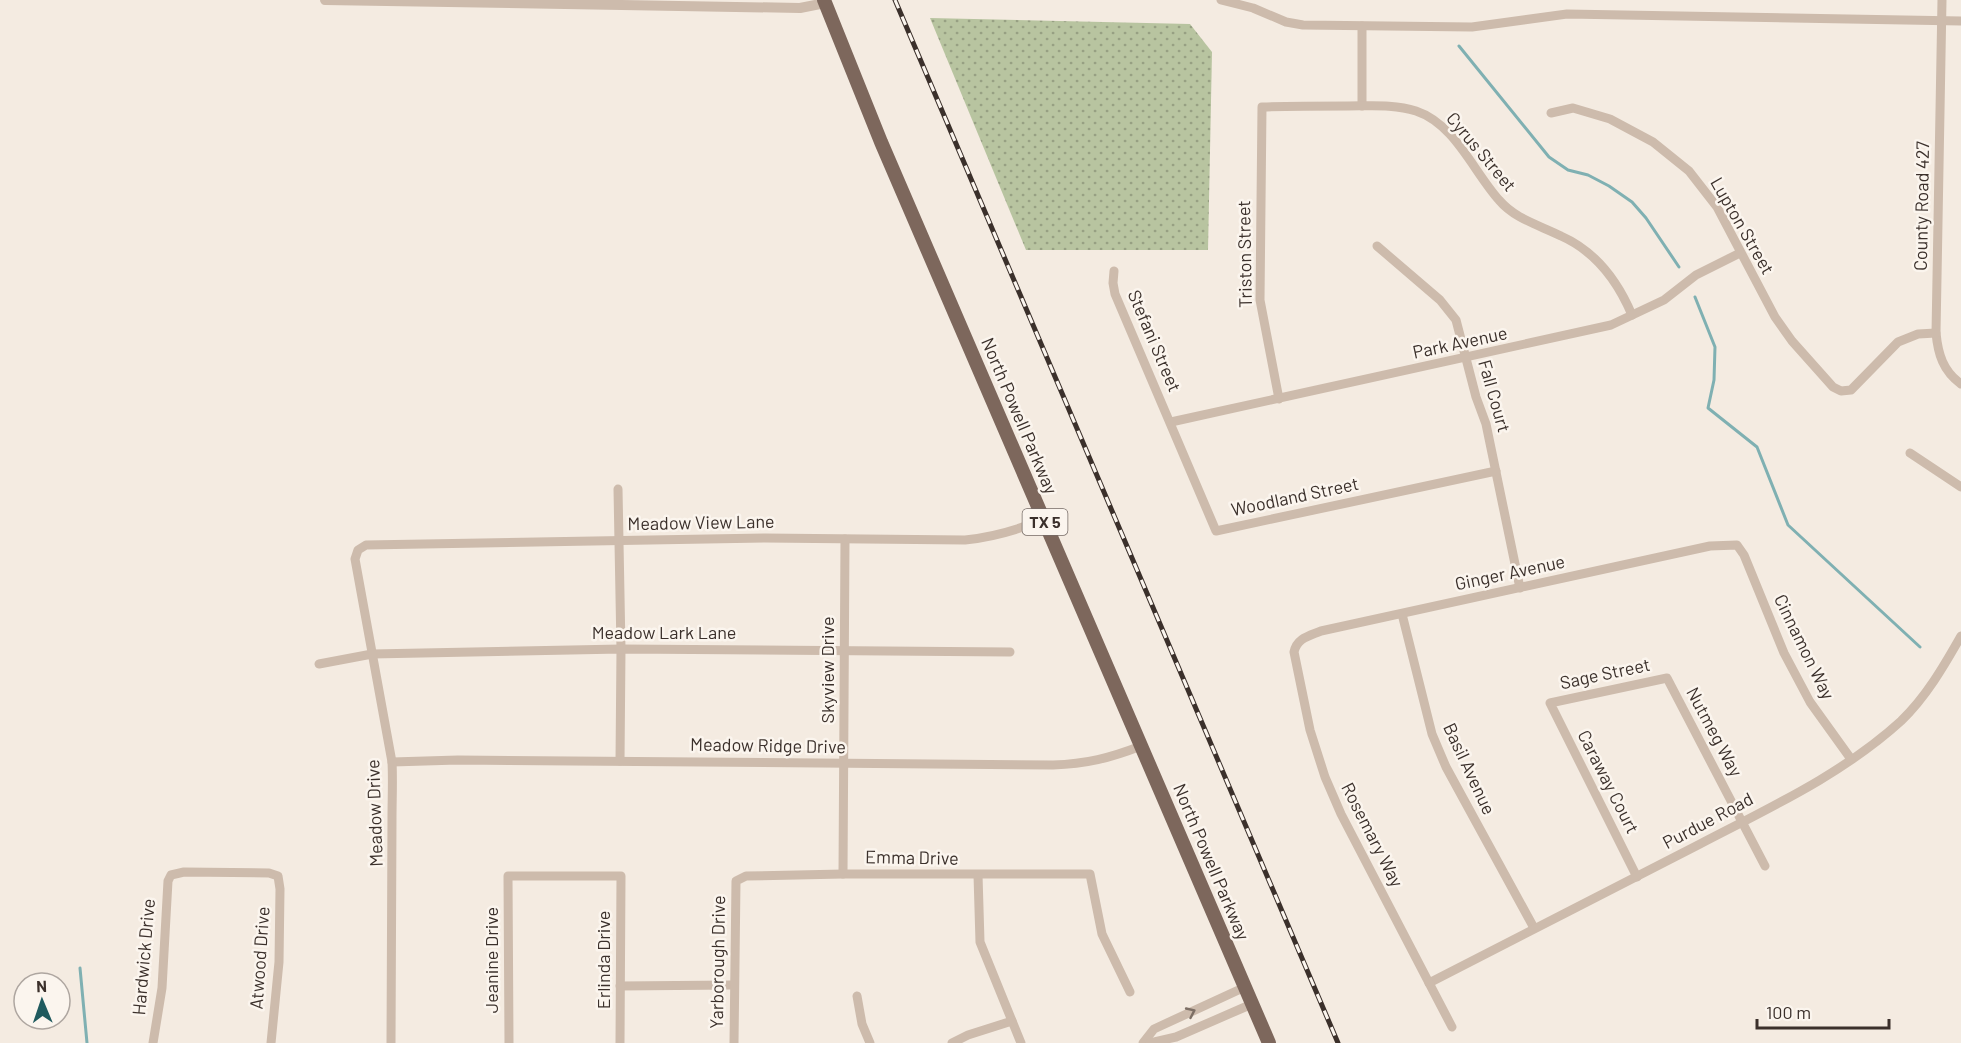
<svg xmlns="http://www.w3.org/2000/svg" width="1961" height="1043" font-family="Barlow,sans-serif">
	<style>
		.grass { fill: url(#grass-dots) }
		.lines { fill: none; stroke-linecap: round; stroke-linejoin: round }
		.stream { stroke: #7fb0b2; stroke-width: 3 }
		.minor { stroke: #cdbbac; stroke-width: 9 }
		.tertiary { stroke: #cdbbac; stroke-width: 10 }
		.primary { stroke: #7d675c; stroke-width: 14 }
		.rail-casing { stroke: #3b302b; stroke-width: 5 }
		.rail { stroke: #fbf5ee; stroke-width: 3; stroke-dasharray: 9; stroke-linecap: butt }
		.oneway { stroke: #7d6f65 }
		.labels { text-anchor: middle; stroke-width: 5; stroke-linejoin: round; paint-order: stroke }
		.shield { fill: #fbf5ee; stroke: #756b66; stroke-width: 1.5 }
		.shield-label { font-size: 16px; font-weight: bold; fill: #3b302b }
		.street-label { font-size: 18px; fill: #3b302b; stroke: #fbf5ee }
	</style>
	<defs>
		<pattern id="grass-dots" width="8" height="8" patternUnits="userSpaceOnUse" patternTransform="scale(1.5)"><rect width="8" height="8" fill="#b8c4a0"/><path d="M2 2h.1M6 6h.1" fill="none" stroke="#97a083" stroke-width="1.8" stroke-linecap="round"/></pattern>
	</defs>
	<rect width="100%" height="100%" fill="#f4ebe1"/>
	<polygon class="grass" points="930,18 1190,24 1212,52 1208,250 1026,250"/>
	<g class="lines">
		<g class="stream">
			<polyline points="1459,46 1549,157 1568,170 1588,175 1609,186 1632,202 1646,218 1679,267"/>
			<polyline points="1695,297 1715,347 1714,380 1708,408 1757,447 1788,525 1920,647"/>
			<polyline points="80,968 87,1043"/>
		</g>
		<g class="minor">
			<polyline points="1221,0 1253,8 1286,22 1303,25 1472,27 1567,14 1961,21"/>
			<path d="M1942 0 1936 333C1938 354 1943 371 1961 384"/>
			<polyline points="1362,106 1362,26"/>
			<polyline points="1551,113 1573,108 1610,119 1653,142 1689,171 1717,207 1775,317 1792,341 1833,387 1841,391 1851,390 1898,342 1918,334 1936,333"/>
			<polyline points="1377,246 1440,300 1456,320 1476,397 1486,424 1520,588"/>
			<polyline points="1114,271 1113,283 1115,294 1216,531 1496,471"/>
			<path d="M1279 399 1260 300 1262 107C1291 106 1320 106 1348 106 1371 106 1395 104 1416 111 1455 124 1473 171 1499 200 1515 219 1539 225 1561 236 1595 251 1618 282 1632 315"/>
			<polyline points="1171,422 1611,325 1664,300 1696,275 1740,253"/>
			<polyline points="1910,453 1961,487"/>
			<polyline points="618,489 621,649 620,761"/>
			<polyline points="1402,614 1432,734 1446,767 1464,800 1534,928"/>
			<polyline points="319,664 372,654 621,649 1010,652"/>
			<path d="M392 762 458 760 1053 765C1086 764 1110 758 1141 746"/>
			<polyline points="843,874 845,539"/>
			<polyline points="978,875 980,942 1021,1043"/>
			<polyline points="1637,877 1550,703 1667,678 1765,866"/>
			<path d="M1429 983C1519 936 1610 891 1700 844 1769 808 1843 774 1901 721 1926 697 1944 666 1961 636"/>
			<polyline points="620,986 733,985"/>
			<polyline points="857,996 862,1024 870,1043"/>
			<path d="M1452 1027 1341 814 1325 777 1310 730 1294 652C1297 638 1309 636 1321 631L1710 546 1737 545 1744 555 1784 653 1810 702 1851 759"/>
			<polyline points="153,1043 162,988 168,881 171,875 184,872 269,873 278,876 280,889 279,962 271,1043"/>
			<path d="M391 1043C392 968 392 893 392 818 392 799 393 781 392 762L355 559 358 550 366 545 765 538 965 540C994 537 1018 530 1044 519"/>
			<polyline points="509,1043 508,876 621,876 620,1043"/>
			<polyline points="734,1043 736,881 746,876 843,874 1090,874 1102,934 1130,992"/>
			<polyline points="952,1043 968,1035 1012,1021"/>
			<polyline points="1143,1043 1154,1029 1245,987"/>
			<polyline points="1150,1043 1176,1037 1252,1004"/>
		</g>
		<polyline class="tertiary" points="325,0 800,8 825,3"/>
		<polyline class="primary" points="824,0 881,142 1269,1043"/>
		<g class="rail-casing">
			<polyline id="rail" points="895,0 1338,1043"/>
		</g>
		<use href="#rail" class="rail"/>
	</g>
	<defs><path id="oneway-chevron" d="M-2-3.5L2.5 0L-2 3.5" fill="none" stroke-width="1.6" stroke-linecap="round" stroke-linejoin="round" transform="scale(1.5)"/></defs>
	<use class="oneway" href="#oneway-chevron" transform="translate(1191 1012) rotate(-25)"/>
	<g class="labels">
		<rect class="shield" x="1022.5" y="509" width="45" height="26" rx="4.5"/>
		<g class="shield-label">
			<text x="1045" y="528">TX 5</text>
		</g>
		<g class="street-label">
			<text transform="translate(1481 152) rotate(50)" y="6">Cyrus Street</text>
			<text transform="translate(1922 206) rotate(-89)" y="6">County Road 427</text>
			<text transform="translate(1742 226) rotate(60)" y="6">Lupton Street</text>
			<text transform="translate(1245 254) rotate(-91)" y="6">Triston Street</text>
			<text transform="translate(1154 341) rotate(67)" y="6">Stefani Street</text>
			<text transform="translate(1460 343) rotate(-12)" y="6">Park Avenue</text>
			<text transform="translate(1494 396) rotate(74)" y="6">Fall Court</text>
			<text transform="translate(1019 416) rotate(67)" y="6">North Powell Parkway</text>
			<text transform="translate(1295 497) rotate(-12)" y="6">Woodland Street</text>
			<text transform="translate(701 523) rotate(-1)" y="6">Meadow View Lane</text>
			<text transform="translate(1510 573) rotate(-12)" y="6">Ginger Avenue</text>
			<text x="664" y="639">Meadow Lark Lane</text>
			<text transform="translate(1804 647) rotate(64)" y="6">Cinnamon Way</text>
			<text transform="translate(828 670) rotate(-90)" y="6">Skyview Drive</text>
			<text transform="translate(1605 674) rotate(-12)" y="6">Sage Street</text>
			<text transform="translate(1714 732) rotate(62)" y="6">Nutmeg Way</text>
			<text transform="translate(768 746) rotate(1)" y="6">Meadow Ridge Drive</text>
			<text transform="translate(1469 769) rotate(65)" y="6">Basil Avenue</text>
			<text transform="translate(1608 782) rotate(63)" y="6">Caraway Court</text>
			<text transform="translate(375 813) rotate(-92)" y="6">Meadow Drive</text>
			<text transform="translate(1708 821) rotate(-28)" y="6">Purdue Road</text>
			<text transform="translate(1372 835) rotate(63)" y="6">Rosemary Way</text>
			<text transform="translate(912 858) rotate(1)" y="6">Emma Drive</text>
			<text transform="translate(1211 862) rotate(67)" y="6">North Powell Parkway</text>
			<text transform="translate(144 957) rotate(-85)" y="6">Hardwick Drive</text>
			<text transform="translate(260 958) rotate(-86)" y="6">Atwood Drive</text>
			<text transform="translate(492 960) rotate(-90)" y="6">Jeanine Drive</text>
			<text transform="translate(604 960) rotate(-90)" y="6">Erlinda Drive</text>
			<text transform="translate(718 962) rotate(-89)" y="6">Yarborough Drive</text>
		</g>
	</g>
	<g transform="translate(42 1001) rotate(358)"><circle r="28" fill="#fbf5ee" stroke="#aea6a0" stroke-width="1.5"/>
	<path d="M0-4.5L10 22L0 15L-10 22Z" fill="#1f5a5e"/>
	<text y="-9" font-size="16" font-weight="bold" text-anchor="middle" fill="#3b302b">N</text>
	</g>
	<path d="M1757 1019v9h132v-9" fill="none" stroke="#3b302b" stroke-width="3"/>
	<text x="1766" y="1019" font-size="18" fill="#3b302b" stroke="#fbf5ee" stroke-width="4.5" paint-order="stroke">100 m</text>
</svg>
